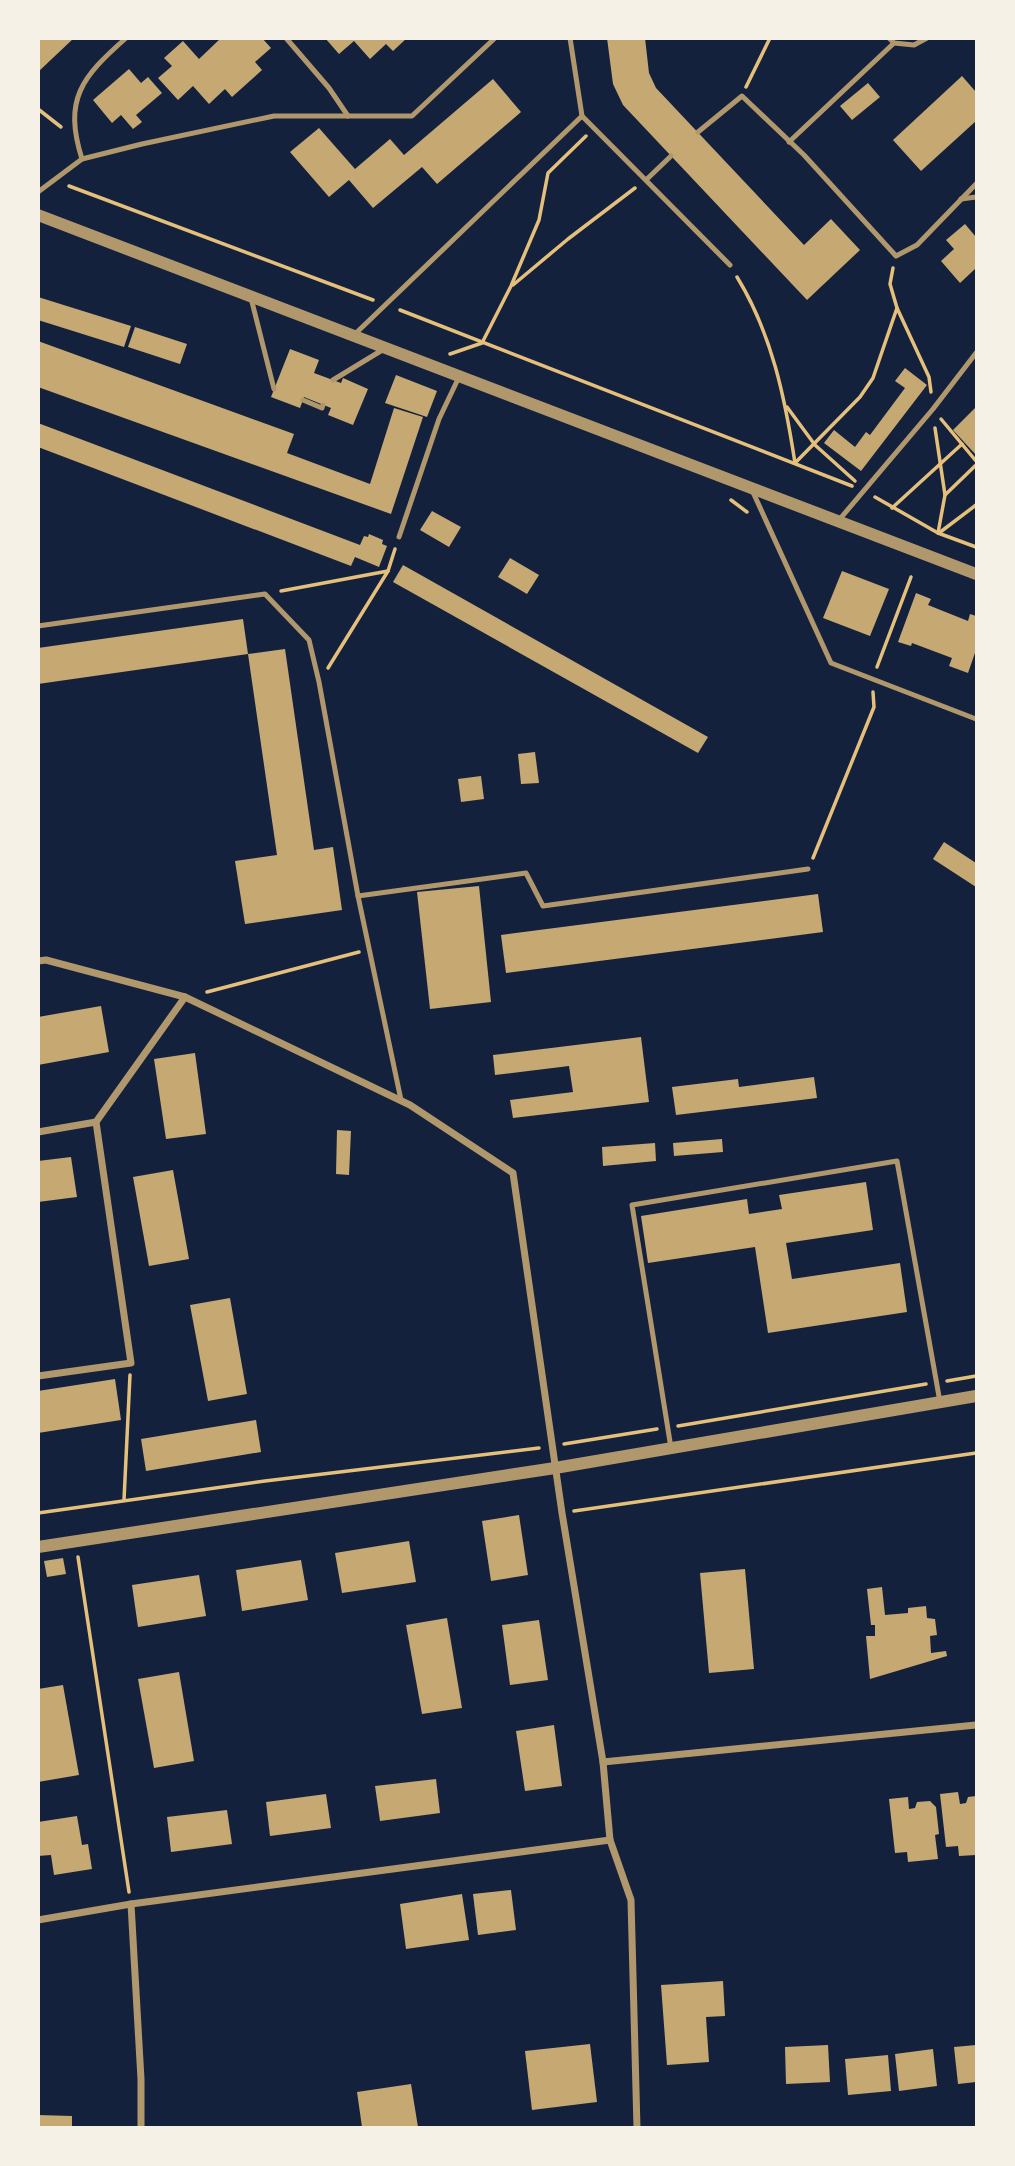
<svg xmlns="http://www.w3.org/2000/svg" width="1015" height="2166" font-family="'Alegreya Sans',sans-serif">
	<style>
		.building { fill: #c6a872 }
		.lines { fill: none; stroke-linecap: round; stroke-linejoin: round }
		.path { stroke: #e5c07b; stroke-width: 3.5 }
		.service { stroke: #b1986c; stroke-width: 5 }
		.minor { stroke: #b1986c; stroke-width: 7 }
		.tertiary { stroke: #b1986c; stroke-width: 12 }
	</style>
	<rect width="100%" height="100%" fill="#14213d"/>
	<g class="building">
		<polygon points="38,38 74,38 38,72"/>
		<polygon points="221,38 262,38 271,48 255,62 262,70 232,97 225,89 209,104 193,86 178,100 158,78 172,66 164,58 183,41 199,59"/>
		<polygon points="325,38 407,38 393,51 386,44 370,59 354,41 339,54"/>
		<polygon points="607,38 645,38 649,73 656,88 804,245 831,219 860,250 807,300 623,105 613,84"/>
		<polygon points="129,69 141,83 148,77 162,93 136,115 142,122 133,129 121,115 112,123 93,100"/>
		<polygon points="962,76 976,92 976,121 921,171 893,140"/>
		<polygon points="493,79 521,112 437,184 422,167 373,208 349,180 329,197 290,152 319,128 355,169 390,139 404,155"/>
		<polygon points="868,83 880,97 852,120 840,106"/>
		<polygon points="965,224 976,237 976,271 975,269 960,283 941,261 954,249 946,240"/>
		<polygon points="38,297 131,326 124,347 38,320"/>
		<polygon points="135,327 187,344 180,364 128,347"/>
		<polygon points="38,341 294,434 287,453 370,484 394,408 423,417 391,514 38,387"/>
		<polygon points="290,349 319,360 314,373 341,383 343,378 368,389 353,425 328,415 331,408 304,397 300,408 271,397"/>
		<polygon points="905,368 927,385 861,471 824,443 834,430 855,447 866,432 870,435 905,388 895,381"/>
		<polygon points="396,375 437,391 427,417 385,403"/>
		<polygon points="976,407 976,455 953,430"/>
		<polygon points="38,423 360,545 364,536 368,537 369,534 383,540 382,544 387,546 379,567 355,557 351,566 38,447"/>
		<polygon points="432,511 461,527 449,547 420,530"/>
		<polygon points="510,558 539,575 527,594 498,577"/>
		<polygon points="403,565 708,737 698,753 393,582"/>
		<polygon points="842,571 889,589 870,636 823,618"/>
		<polygon points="916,593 931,599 928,605 968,621 970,614 976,616 976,650 968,673 949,666 952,658 912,643 911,646 898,642"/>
		<polygon points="243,619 248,654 38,684 38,648"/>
		<polygon points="285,649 314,850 333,847 342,910 245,924 235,861 277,855 248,654"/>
		<polygon points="535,752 539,783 521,784 518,754"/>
		<polygon points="481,776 484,799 461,802 458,779"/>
		<polygon points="944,842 976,863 976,887 933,859"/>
		<polygon points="479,886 491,1002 430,1009 417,892"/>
		<polygon points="818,894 823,932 506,973 501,935"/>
		<polygon points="101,1006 109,1052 38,1065 38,1017"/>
		<polygon points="641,1037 649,1102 513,1118 510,1100 573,1092 569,1066 495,1075 493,1055"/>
		<polygon points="195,1053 206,1134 166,1139 154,1059"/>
		<polygon points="814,1077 817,1098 676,1115 672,1087 738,1079 739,1087"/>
		<polygon points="337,1130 351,1131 349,1175 336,1174"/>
		<polygon points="722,1139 723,1152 674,1156 673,1143"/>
		<polygon points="655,1143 656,1161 603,1166 602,1147"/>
		<polygon points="71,1157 77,1197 38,1202 38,1161"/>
		<polygon points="173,1170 189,1259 149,1266 133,1177"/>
		<polygon points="866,1182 873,1230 786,1243 792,1279 900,1263 907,1312 768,1333 755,1247 648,1263 641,1216 747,1199 749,1214 782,1209 779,1195"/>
		<polygon points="230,1298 247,1394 208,1401 190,1305"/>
		<polygon points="115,1379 121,1420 38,1433 38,1391"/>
		<polygon points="256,1420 261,1452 146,1471 141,1439"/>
		<polygon points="519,1515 528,1575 491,1581 482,1521"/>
		<polygon points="409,1541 416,1582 342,1593 335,1553"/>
		<polygon points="63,1558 66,1574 47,1577 44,1561"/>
		<polygon points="301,1560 308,1600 242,1611 236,1570"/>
		<polygon points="745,1569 754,1669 709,1673 700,1573"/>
		<polygon points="199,1575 206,1616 138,1627 132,1585"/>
		<polygon points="882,1587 885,1615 908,1613 908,1608 926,1606 927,1618 935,1619 937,1635 930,1636 931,1653 946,1651 947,1656 870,1679 866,1636 875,1636 875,1625 871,1625 867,1589"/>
		<polygon points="447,1618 462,1708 422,1714 406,1625"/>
		<polygon points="539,1620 548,1680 510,1685 502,1625"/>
		<polygon points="179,1672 194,1761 154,1768 138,1679"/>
		<polygon points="63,1685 79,1775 38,1782 38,1689"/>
		<polygon points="554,1725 562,1786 525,1791 516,1731"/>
		<polygon points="436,1779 440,1813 380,1821 375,1786"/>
		<polygon points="958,1792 960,1804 966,1803 968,1797 976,1796 976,1855 959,1856 958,1846 946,1847 940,1794"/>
		<polygon points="326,1794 331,1828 270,1836 266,1802"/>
		<polygon points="908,1797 909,1809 915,1808 917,1802 930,1801 936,1807 939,1834 935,1835 938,1859 908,1862 907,1852 895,1853 889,1799"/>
		<polygon points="227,1810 232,1844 171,1852 167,1817"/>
		<polygon points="77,1816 82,1845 88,1844 92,1869 54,1875 51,1855 38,1856 38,1822"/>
		<polygon points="511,1890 516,1930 478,1935 473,1894"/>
		<polygon points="462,1894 469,1940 406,1949 400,1904"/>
		<polygon points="723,1981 725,2016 706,2017 709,2062 667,2065 661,1985"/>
		<polygon points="590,2044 597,2102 532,2110 525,2051"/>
		<polygon points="828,2045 830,2082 786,2084 785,2047"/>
		<polygon points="976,2045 976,2082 958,2084 954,2047"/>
		<polygon points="933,2049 937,2086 899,2091 895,2054"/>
		<polygon points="888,2055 891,2091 848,2095 845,2059"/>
		<polygon points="411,2084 418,2127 362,2127 357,2092"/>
		<polygon points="38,2115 72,2116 72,2127 38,2127"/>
	</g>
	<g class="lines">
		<g class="path">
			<polyline points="746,87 770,38"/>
			<polyline points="38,109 61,127"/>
			<polyline points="69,186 373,300"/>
			<polyline points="893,268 890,284 897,308 929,377 931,392"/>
			<path d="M737 277C772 334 785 398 795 463"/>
			<polyline points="513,285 568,239 635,188"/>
			<polyline points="400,310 852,486"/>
			<polyline points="450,354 482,343 511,286 539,220 548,173 586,136"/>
			<polyline points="787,407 815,445 855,481"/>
			<polyline points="941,419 976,461"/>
			<polyline points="935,428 945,495 938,533"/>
			<polyline points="795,463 860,397 873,378 897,308"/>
			<polyline points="945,495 976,465"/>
			<polyline points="875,497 938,533 976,547"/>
			<polyline points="731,500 747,512"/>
			<polyline points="892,508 962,444"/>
			<polyline points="939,533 976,505"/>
			<polyline points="388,571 395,549"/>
			<polyline points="281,591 388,571 328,668"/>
			<polyline points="877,667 911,577"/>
			<polyline points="813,858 874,707 873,692"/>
			<polyline points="207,992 359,952"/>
			<polyline points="947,1381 976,1376"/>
			<polyline points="678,1426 926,1384"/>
			<polyline points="564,1444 657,1429"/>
			<polyline points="124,1500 130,1375"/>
			<polyline points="574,1511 976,1453"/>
			<polyline points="38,1513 265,1481 539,1448"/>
			<polyline points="78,1557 129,1892"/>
		</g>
		<g class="service">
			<polyline points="286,38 329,88 348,116"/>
			<polyline points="570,38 582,116 730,265"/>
			<polyline points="889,38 894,43 914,45 927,38"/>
			<polyline points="698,132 742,96 804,155 896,256 917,245 976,184"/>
			<polyline points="789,142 894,43"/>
			<path d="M82 159C63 99 82 77 126 38"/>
			<polyline points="646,180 671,156"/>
			<polyline points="38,192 82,159 142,144 274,116 412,116 495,38"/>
			<polyline points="961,199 976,197"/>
			<polyline points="251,298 274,389"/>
			<polyline points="354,335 582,116"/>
			<polyline points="333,380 384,349"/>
			<polyline points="303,400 322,408 323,405"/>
			<polyline points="752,490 831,663 976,719"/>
			<polyline points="839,520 933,409 976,353"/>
			<polyline points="399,537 439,419 459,377"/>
			<polyline points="38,626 265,594 309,640 319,682 358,896 401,1100"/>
			<polyline points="358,896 526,873 543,906 808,869"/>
			<polyline points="671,1448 632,1205 897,1161 940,1402"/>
		</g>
		<g class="minor">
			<polyline points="38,961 46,960 185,997 410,1105 513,1173 562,1513 603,1762 610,1840 131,1904 38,1920"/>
			<polyline points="38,1132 96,1122 185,997"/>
			<polyline points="38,1376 131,1363 96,1122"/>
			<polyline points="603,1762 976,1725"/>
			<polyline points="610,1840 631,1900 637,2128"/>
			<polyline points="131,1904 141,2079 141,2128"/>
		</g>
		<g class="tertiary">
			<polyline points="38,215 976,574"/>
			<polyline points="38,1547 555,1468 976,1396"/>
		</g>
	</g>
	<rect width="1015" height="2166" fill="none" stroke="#f6f1e7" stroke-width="80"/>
</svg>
